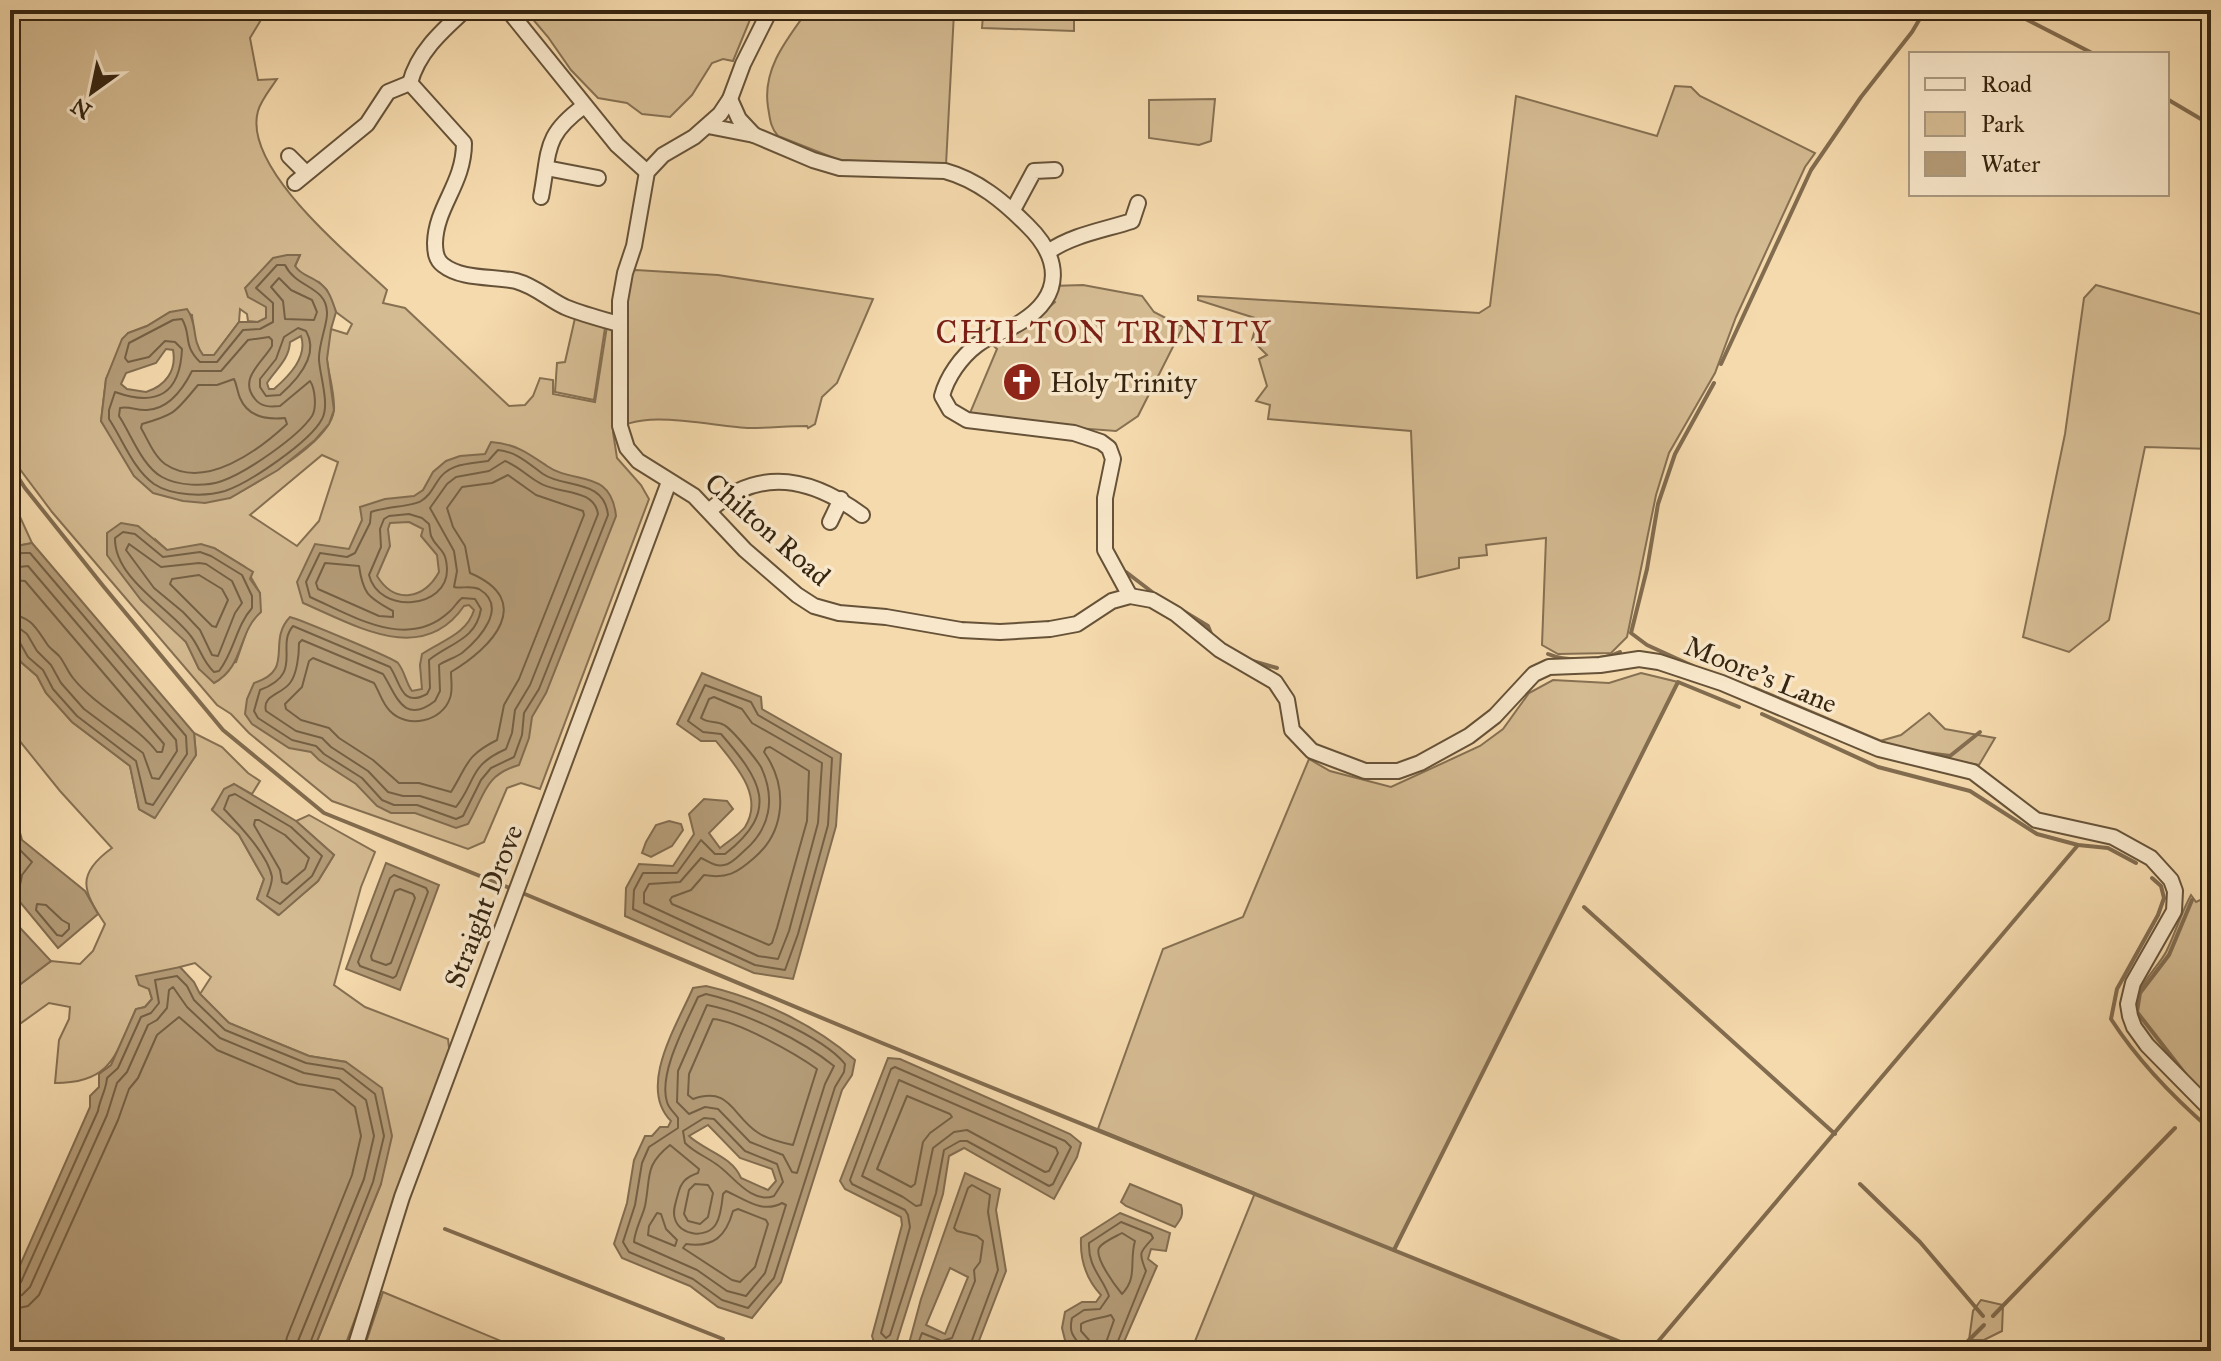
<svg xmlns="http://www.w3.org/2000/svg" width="2221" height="1361" font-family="'IM FELL Great Primer',serif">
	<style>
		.green { fill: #d5bb92; stroke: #867052; stroke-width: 2; fill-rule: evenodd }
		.water { fill: #b49c78; stroke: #826c4f; stroke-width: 2; fill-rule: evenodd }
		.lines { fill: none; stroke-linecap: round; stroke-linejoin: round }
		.shore { stroke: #756044; stroke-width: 2 }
		.stream { stroke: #826c4f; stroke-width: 4 }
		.street-casing { stroke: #665238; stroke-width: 18 }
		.street { stroke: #f8e7ca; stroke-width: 14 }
		.labels { text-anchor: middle; stroke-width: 7; stroke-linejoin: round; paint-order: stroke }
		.poi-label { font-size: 28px; fill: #362511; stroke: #f8e7ca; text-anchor: start }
		.street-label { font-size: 28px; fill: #362511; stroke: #f8e7ca }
		.quarter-label { font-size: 32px; letter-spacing: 2px; fill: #7a1f14; stroke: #f8e7ca }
	</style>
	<rect width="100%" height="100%" fill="#f5daad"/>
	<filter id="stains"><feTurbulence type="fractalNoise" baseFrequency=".0025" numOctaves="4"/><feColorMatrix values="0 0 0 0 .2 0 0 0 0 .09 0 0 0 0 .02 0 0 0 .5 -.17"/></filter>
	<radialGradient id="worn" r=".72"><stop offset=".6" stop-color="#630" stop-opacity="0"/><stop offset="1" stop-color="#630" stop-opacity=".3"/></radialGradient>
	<g class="green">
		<path d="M10 10H267L250 38 258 80 277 79C271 88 261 100 258 111 242 168 350 255 387 290L383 303 405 308 509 406 525 405 533 396 540 378 553 380V394L595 402 607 326 618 328 625 273 636 270 718 275 873 299 837 383 822 397 815 424 808 428 807 426C788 426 769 428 750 428 714 427 640 407 613 432L617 458 641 485 649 499 540 789 521 783 507 788 484 842 468 849 332 801 249 733 231 714 217 705 52 512 10 456ZM300 255 295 266 302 276 319 282 327 290 336 312 352 324 347 334 331 329C329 338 326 350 327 360 329 376 335 394 334 410 331 443 257 482 230 498L117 445 101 421 106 379 128 333 147 326 170 312 192 315 195 345 203 355H214L239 322 240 309 247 314 248 321 258 322 266 318V307L255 299ZM322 455 338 462 319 521 297 546 250 515ZM156 540 167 550 214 548 245 567 260 593 236 662 199 669 186 642 170 625Z"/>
		<polygon points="525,10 754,10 733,61 723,59 712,63 692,95 670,117 642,114 627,103 598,98 571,70 548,37"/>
		<path d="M808 10H1074V31L982 28 983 15 954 12 946 165 839 160 778 136C770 127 770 118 768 107 762 69 787 39 808 10Z"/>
		<polygon points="1675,86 1691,87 1700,96 1815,153 1805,167 1736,317 1715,373 1669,453 1656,495 1627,637 1611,653 1558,654 1542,645 1546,538 1486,545 1487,555 1459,558 1459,568 1417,578 1411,431 1268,419 1270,405 1256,401 1267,386 1259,359 1267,355 1252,340 1258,319 1198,300 1198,296 1479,313 1490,306 1516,96 1657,136"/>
		<polygon points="1215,99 1211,141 1199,145 1149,138 1149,100"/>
		<polygon points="1083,285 1142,296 1154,312 1183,327 1138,416 1116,431 967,420 997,349 989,342 1015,335 1055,302 1049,294 1051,286"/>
		<polygon points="2096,285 2211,317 2211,449 2145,447 2109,620 2069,652 2023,637 2065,434 2084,298"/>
		<polygon points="575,318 605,328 594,400 555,392 557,363 565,362"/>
		<polygon points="10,495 32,543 17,546 10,554"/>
		<path d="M10 641 21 662 37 676 46 693 72 722 130 766 139 809 154 818 196 755 194 733 222 747 248 773 260 781 252 794 234 784 212 809 239 835 264 879 257 899 278 915 318 881 334 855 296 821 309 815 375 852 361 887 334 985 365 1007 448 1039 451 1064 343 1351H313L381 1184 346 1062 309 1056 229 1023 200 994 211 977 195 963 180 967 149 989 152 999 145 1007 136 1009C116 1053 113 1083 55 1083L59 1040 69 1019 70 1007 49 1003 10 1031V992L51 961 80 964 93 951 105 924C82 890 76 874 112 848L60 791 10 729Z"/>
		<polygon points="1641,673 1678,682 1394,1250 1643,1351 1191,1351 1255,1193 1098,1129 1163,949 1243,917 1309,759 1330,771 1391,787 1480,746 1503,729 1529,693 1553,680 1609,683"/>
		<polygon points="1929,713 1945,729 1995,738 1979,765 1900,750 1880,741 1901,735"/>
		<path d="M2191 895 2196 902 2211 895V1104C2192 1085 2141 1037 2136 1012 2131 991 2157 969 2166 952 2175 934 2181 913 2191 895Z"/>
		<polygon points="383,1292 525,1351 363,1351"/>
		<polygon points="1981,1300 2003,1305 2002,1331 1984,1340 1969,1340 1973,1311"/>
	</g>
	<g class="water">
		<path d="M287 255H300L295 266C302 276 309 275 318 282 329 289 332 300 336 312L331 329 327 359 334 410 329 424 315 440 278 470 230 498 205 503 183 501 153 493 134 476 101 421 106 379 122 339 128 333 147 326 170 312 187 309C198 324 191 339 203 355H214L239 322H258L266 318V307L248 297 245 288 273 258ZM301 336C308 357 289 376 274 389H269L267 383C276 369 289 360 290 342ZM166 349 173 350C177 371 165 386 146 392L127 389 121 384 126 373 156 363Z"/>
		<path d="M491 442C516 444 528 453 547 466 574 485 611 468 616 516L546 693 532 717 529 738 519 765C484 775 485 795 468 824L456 828 415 813H391L377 806 356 784 319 760 311 752 289 748 252 724 245 714 247 699 254 683C296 670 266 642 290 617 301 620 393 658 398 663 405 672 406 683 412 691L422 689 420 665 422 654C441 641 467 634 474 610L469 605 464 606C422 667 355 625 303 603L297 582 315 544 349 549 362 520 360 507 385 499 414 496 423 490 433 472 446 461 460 456 485 454ZM409 522 423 529 421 536 437 555 439 572C424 599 395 605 377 576L390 546 388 529 390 523Z"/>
		<path d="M121 523 138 526 167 550 201 544 214 548 253 572 250 579 260 593 261 612C237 633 245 666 214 683L199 669 186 642 141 600 115 566 107 555V533Z"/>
		<polygon points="32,543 194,733 196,755 155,818 139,809 130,766 72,722 46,693 37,676 21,662 10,641 10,554 17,546"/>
		<path d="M702 673 761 697 762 709 841 754 836 826 793 979 754 973 625 916 626 888 639 864 673 866 694 834 689 814 704 799 727 801 733 809 709 833 720 848C727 842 739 835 745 827 765 795 734 764 716 741H701L677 724Z"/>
		<polygon points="234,784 296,821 334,855 318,881 279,915 257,899 264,879 239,835 212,810 224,789"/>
		<polygon points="10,808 16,818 22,840 85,891 98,914 58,948 10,890"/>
		<polygon points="669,821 681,824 683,830 672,846 651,857 642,853 646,842 656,825"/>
		<polygon points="386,863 439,885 400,990 346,969"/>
		<polygon points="10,917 51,961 10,992"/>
		<polygon points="180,967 194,982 200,994 229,1023 309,1056 346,1062 382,1088 392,1136 381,1184 313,1351 57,1351 48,1348 44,1351 10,1351 10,1281 14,1279 90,1107 90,1096 99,1087 99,1074 111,1065 136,1009 145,1007 152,999 149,989 139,985 136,976"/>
		<path d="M706 986C758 998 814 1024 855 1060L852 1075 842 1090 781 1282 752 1318 718 1307 690 1286 622 1258 614 1244 627 1203 634 1160 645 1136H652L660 1127H668L671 1121C637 1087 677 1025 693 988ZM708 1125 740 1158 772 1169 776 1181 768 1190 741 1178C732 1156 705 1151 689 1136Z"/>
		<polygon points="888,1058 900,1059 1070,1134 1081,1143 1077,1157 1054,1199 964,1148 949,1156 943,1194 895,1347 888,1348 874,1342 872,1336 902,1225 901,1217 845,1189 840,1181"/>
		<path d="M965 1173 1000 1189 996 1210 1006 1271 975 1351H907L921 1299ZM950 1268 968 1277 945 1334 926 1325Z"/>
		<path d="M1130 1184 1181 1205C1184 1215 1181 1219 1175 1227L1126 1206 1121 1202Z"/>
		<path d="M1120 1213 1170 1233 1166 1251 1151 1249 1148 1259 1157 1266 1120 1351H1079L1066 1344 1062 1328 1065 1312 1082 1302H1096L1101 1295C1086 1279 1080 1259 1081 1238Z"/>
	</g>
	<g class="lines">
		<g class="shore">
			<path d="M277 265H285C296 288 326 286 327 312 328 323 318 345 319 360 320 376 330 405 322 419 310 442 249 483 225 491 205 497 172 496 154 484 133 469 123 440 109 419V410L115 392C157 407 180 394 182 349L175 342 165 341 149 357 128 362 125 358 129 343 173 320 182 319C192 336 182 344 200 362H217L243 330 260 329 273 322V303L256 288Z"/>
			<polygon points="279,278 291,290 312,300 317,312 314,320 285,319 283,301 271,287"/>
			<path d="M298 328 306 331C320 355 297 380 280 395L266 396 260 387V379L276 359 284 337Z"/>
			<path d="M269 337 272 340V346C262 363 238 379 255 399 261 407 270 407 280 406L310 381C315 388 317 408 312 416 298 437 247 472 222 481 205 487 178 486 162 477 142 466 131 434 119 416L120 408C130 406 137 411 147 410 169 409 183 389 192 371H221L248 340Z"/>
			<path d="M234 379C237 385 237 391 240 398 248 417 266 420 285 418L287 424C259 450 205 491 165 464 154 456 148 440 141 428L142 424C177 414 175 412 198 385H217Z"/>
			<path d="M498 450C517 452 528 463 543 474 565 489 604 478 608 515L539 689 524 713 522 735 514 757 491 768 481 780 463 816 456 819 417 805H394L382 800 362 778 324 754 316 746 292 740 258 718 254 711 260 690C305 673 275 647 293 626L390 667C401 683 401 708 427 694L430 688 429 660C450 643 476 640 481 609L475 599 462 598C457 602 454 608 449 612 407 651 353 616 310 597L306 582 320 553 347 557 355 553 370 523 371 512C385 507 414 506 421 501 429 496 432 490 437 482 448 463 468 464 488 461Z"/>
			<path d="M505 461C518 466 526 475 538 482 556 495 594 487 598 514L530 685 515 710 512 733 506 749C468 766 477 780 456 807L420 796H403L388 792 368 771 331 747 322 738 296 731 266 711C262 695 281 695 290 683 297 674 299 655 299 643L302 640 383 674C396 694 403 726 435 701L440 691 439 665C446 660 455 658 462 653 479 639 509 607 479 589 470 585 461 589 454 587L457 571 454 551 430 508 447 484 456 477 489 471Z"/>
			<path d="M508 475 536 495 583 511 584 515 519 679 504 705 497 740C465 756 468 765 451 792L419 783H399L373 760 339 738 329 728 301 720 286 709 285 704 302 687 309 661 313 658 374 683C380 693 382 703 390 711 407 729 442 722 450 698 453 690 451 681 451 672 492 648 536 601 470 573L465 546 453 527 447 508 462 487 492 483Z"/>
			<path d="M409 514 422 518 429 524C430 528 430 532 431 536 437 550 446 547 447 569 448 609 379 615 369 575L381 547 380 529 384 519 389 516Z"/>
			<path d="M123 532 135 534 163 557 200 552 211 556 242 575 252 596V608C236 626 234 652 219 671L214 672C202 661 200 647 190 635 168 607 114 578 115 538Z"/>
			<polygon points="129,544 161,567 199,563 206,564 232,581 242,603 235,613 218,656 212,655 200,630 183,612 154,588 126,550"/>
			<polyline points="10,558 22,553 30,553 186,736 187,754 153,805 146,803 136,761 77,716 53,689 43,670 28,657 19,641 10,638"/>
			<path d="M325 563 359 566C363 593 367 597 393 611V617L379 616 318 589 316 583Z"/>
			<polyline points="10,568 28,566 176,740 177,751 159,779 152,778 143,753 84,709 61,683 51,665 37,651 27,634 19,628 10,627"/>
			<polygon points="199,575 222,589 228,600 216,627 212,626 170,584 172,579"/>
			<path d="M10 580 25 581 164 744 162 752H157C136 724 97 708 73 678 68 672 65 664 60 657 56 652 50 649 47 644 36 628 31 616 10 615"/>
			<path d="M705 685 751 702 758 715 832 758 828 825 798 934 785 970 755 965 633 909 634 890 643 873H677L701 840 715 854H725C781 810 761 780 721 734L703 732 688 721Z"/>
			<path d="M714 697 742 709 752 723 822 763 818 823 789 931 778 959 758 956 644 903V893L649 884 680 882 701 858C708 861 715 867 724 865 732 864 738 856 744 851 770 829 776 799 761 767 756 759 732 729 724 725 716 720 709 724 701 718L709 699Z"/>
			<path d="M770 747 809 771 807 821 777 928 772 943 769 945 672 904 670 900 672 897 691 890 704 875C727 879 737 873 754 858 786 831 788 786 764 752L766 748Z"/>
			<path d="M235 794 291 827 322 856 312 876 280 904 267 896C269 891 272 883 272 877 268 855 239 825 224 809L229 796Z"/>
			<polygon points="255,820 259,820 285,835 309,858 305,869 287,884 282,882 280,870 254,825"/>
			<polyline points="10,825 15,845 32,862 22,875 20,885 10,886"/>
			<polygon points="394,875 426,888 428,892 396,976 393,978 360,966 358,962 390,878"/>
			<polygon points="400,889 413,894 415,898 391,963 386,965 372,960 371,956 395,891"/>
			<polygon points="37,904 46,905 62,920 69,924 69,929 62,936 57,935 36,910"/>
			<path d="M706 994C742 1002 823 1036 845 1064L844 1072 835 1087 774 1278 748 1308 722 1300 693 1279 629 1252 623 1242 635 1205 642 1163 649 1147 678 1128V1118C674 1112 669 1109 667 1102 658 1073 686 1024 698 997Z"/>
			<path d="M707 1005C745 1012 803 1041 834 1066L825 1084 797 1173 792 1172 783 1155 750 1142 718 1109 705 1107 689 1114 677 1102 678 1071Z"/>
			<path d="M713 1019C738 1021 796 1054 817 1069L793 1145C784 1143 765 1138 757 1132 732 1115 730 1086 693 1099L688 1095 689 1074Z"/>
			<polygon points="895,1067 1065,1141 1071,1147 1053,1184 1049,1186 967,1141 960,1141 944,1150 936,1193 890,1335 886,1338 881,1333 910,1227 908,1215 905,1210 852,1184 850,1180 891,1069"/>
			<polygon points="899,1080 1056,1148 1058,1153 1049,1171 1045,1172 967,1130 954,1132 933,1148 921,1205 916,1206 903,1197 862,1176"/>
			<polygon points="907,1096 950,1114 952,1117 930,1133 923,1142 915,1184 911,1187 877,1169"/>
			<path d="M704 1118 714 1119 745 1151 777 1164 783 1182 774 1196C751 1205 732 1174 716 1164 705 1156 695 1153 685 1143L683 1131Z"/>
			<path d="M670 1145 699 1169 698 1173C686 1177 681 1182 678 1194 676 1202 672 1211 675 1219 680 1236 707 1239 716 1224 721 1216 722 1203 723 1194L726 1191C745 1199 762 1214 782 1203L786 1205 765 1273 746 1296 727 1291 697 1270 634 1242C635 1229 642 1218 645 1206 651 1176 644 1166 670 1145Z"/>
			<polygon points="695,1184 708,1185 713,1193 708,1217 700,1224 688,1221 684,1214 689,1190"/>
			<path d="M738 1209 766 1220 768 1224 755 1267 740 1282 732 1280 683 1248 686 1244C714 1248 726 1236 733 1211Z"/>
			<polygon points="657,1213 661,1214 666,1229 677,1240 675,1246 648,1235 649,1226"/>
			<path d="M1122 1233 1135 1241C1129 1261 1138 1278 1122 1294 1117 1288 1094 1258 1099 1248 1102 1242 1117 1236 1122 1233Z"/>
			<path d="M10 1288 17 1287 21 1282 98 1111C100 1098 106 1091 107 1078L118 1068 141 1017 151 1013 159 1003 155 980 177 976 187 986 194 1000 225 1030 306 1063 343 1069 375 1094 384 1136 373 1182 307 1351"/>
			<polyline points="10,1298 22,1295 30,1287 107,1115 117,1083 127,1072 148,1025 157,1020 167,1008 169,990 173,987 187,1007 220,1038 304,1073 339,1079 366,1100 374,1136 364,1179 298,1341 297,1351"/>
			<polyline points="10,1310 28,1306 39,1295 118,1120 129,1089 138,1078 157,1035 179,1017 217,1050 298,1084 334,1090 355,1107 361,1136 352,1175 287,1337 284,1351"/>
			<polyline points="915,1351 922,1333 942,1341 952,1338 975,1281 974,1270 980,1262 983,1241 977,1236 957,1231 954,1228 968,1188 972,1185 990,1195 988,1212 998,1270 968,1351"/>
			<path d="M1081 1351 1080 1345C1072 1335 1069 1331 1072 1318L1084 1310 1100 1309 1109 1296C1102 1276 1088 1268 1089 1243L1121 1222 1151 1234 1153 1238C1140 1252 1138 1252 1146 1271L1114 1351"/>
			<path d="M1091 1351 1089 1340 1081 1331V1324C1088 1319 1102 1318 1111 1315L1114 1320 1103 1351"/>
		</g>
		<g class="stream">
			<polyline points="2008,10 2094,54"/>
			<polyline points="2167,99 2211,125"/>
			<polyline points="1721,364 1811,170 1861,97 1912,32 1925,10"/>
			<polyline points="10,465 25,488 104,587 223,730 324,813 512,889"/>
			<polyline points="1126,572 1156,595"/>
			<polyline points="1180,609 1208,626 1212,636"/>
			<path d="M1548 654C1567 662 1602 661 1620 652"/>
			<polyline points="1249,660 1277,668"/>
			<polyline points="1693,666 1647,645 1631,633 1647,569 1658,504 1675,454 1714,383"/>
			<polyline points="1754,688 1891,746"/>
			<polyline points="1762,714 1878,767 1970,791 2037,834 2078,845 2108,848 2136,863"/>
			<polyline points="1919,752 1950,756 1980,732"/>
			<path d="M2152 878 2161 886 2164 898 2158 915 2117 989 2111 1019C2138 1061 2173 1097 2211 1130"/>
			<polyline points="520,892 882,1043 1643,1351"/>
			<polyline points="1584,907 1835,1134"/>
			<polyline points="2186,1075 2137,1012 2140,993 2169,955 2192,900"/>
			<polyline points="1860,1184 1920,1242 1983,1316"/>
			<polyline points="445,1229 723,1339 718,1351"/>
			<polyline points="1394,1250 1678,682 1739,707"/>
			<polyline points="1993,1316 2175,1128"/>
			<polyline points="1650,1351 2078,845"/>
			<polyline points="1958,1351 1984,1325"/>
		</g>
		<g class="street-casing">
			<g id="street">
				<polyline points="508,10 617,145 647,172"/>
				<polyline points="770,10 743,64 730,99 720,114 694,137 663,155 647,172 634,246 625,273 620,301 620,426 627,448 638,461 694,496 745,550 797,595 814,606 839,613 886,617 961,630 1000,632 1050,629 1077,624 1112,601 1130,596 1152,600 1176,614 1220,650 1275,682 1287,700 1292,730 1312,751 1365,771 1398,771 1420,763 1469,736 1495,716 1534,674 1549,667 1600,665 1639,659 1659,662 1722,683 1879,749 1973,772 2036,820 2113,837 2151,858 2171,880 2175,891 2174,911 2133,983 2128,1004 2130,1016 2134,1027 2147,1045 2211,1110"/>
				<path d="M410 83 464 143C464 184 436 206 435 243 435 252 436 260 443 265 462 280 493 276 516 281 535 286 548 299 565 307 582 314 601 319 619 324"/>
				<path d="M410 83C418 52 442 31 465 10"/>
				<polyline points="708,126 754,135 739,119 730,99"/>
				<path d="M754 135 813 160 840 168 945 171C978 180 1004 202 1027 225 1061 258 1064 295 1021 322 1007 331 990 335 977 345 961 357 947 377 942 396L950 410 967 420 1074 433 1101 442 1109 448 1113 459 1105 498V550L1130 596"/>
				<polyline points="289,156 306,173"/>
				<polyline points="546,168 598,178"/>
				<polyline points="295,183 367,124 388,92 410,83"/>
				<path d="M541 197C550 150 543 136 584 106"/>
				<polyline points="1013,210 1034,171 1055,170"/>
				<path d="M1048 252C1072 235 1104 230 1132 221L1138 203"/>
				<path d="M710 510C760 466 812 478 862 515"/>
				<polyline points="830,522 841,499"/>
				<polyline points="354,1351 402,1197 669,482"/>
			</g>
		</g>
		<use href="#street" class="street"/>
	</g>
	<defs>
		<g id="church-disc" transform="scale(2)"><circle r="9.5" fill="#8f2418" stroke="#f8e7ca"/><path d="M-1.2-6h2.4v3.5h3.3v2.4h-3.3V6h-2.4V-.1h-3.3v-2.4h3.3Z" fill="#fff"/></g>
	</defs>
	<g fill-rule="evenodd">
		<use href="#church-disc" x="1022" y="382"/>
	</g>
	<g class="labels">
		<g class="poi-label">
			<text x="1050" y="392">Holy Trinity</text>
		</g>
		<g class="street-label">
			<text transform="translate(768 529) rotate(41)" y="10">Chilton Road</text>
			<text transform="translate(1761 674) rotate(22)" y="10">Moore's Lane</text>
			<text transform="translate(483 906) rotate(-69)" y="10">Straight Drove</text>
		</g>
		<g class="quarter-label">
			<text x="1104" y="343">CHILTON TRINITY</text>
		</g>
	</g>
	<rect width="2221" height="1361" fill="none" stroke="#f5daad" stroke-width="40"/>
	<rect x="12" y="12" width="2197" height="1337" fill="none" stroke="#362511" stroke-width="4"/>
	<rect x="20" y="20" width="2181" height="1321" fill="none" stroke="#362511" stroke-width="2"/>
	<rect x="1909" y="52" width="260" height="144" fill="#f8e7ca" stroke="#aa9980" stroke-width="2"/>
	<rect x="1925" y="78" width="40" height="12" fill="#f8e7ca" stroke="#aa9980" stroke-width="2"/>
	<text x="1981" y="92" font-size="24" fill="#362511">Road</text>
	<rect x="1925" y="112" width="40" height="24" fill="#d5bb92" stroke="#aa9980" stroke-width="2"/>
	<text x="1981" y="132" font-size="24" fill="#362511">Park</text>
	<rect x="1925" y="152" width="40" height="24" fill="#b49c78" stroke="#aa9980" stroke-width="2"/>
	<text x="1981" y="172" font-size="24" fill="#362511">Water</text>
	<g transform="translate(92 92) rotate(213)" stroke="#f8e7ca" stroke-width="6" paint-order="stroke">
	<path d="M0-6L14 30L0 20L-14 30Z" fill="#362511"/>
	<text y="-12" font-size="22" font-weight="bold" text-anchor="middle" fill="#362511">N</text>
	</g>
	<rect width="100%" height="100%" filter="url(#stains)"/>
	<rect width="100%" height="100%" fill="url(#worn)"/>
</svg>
